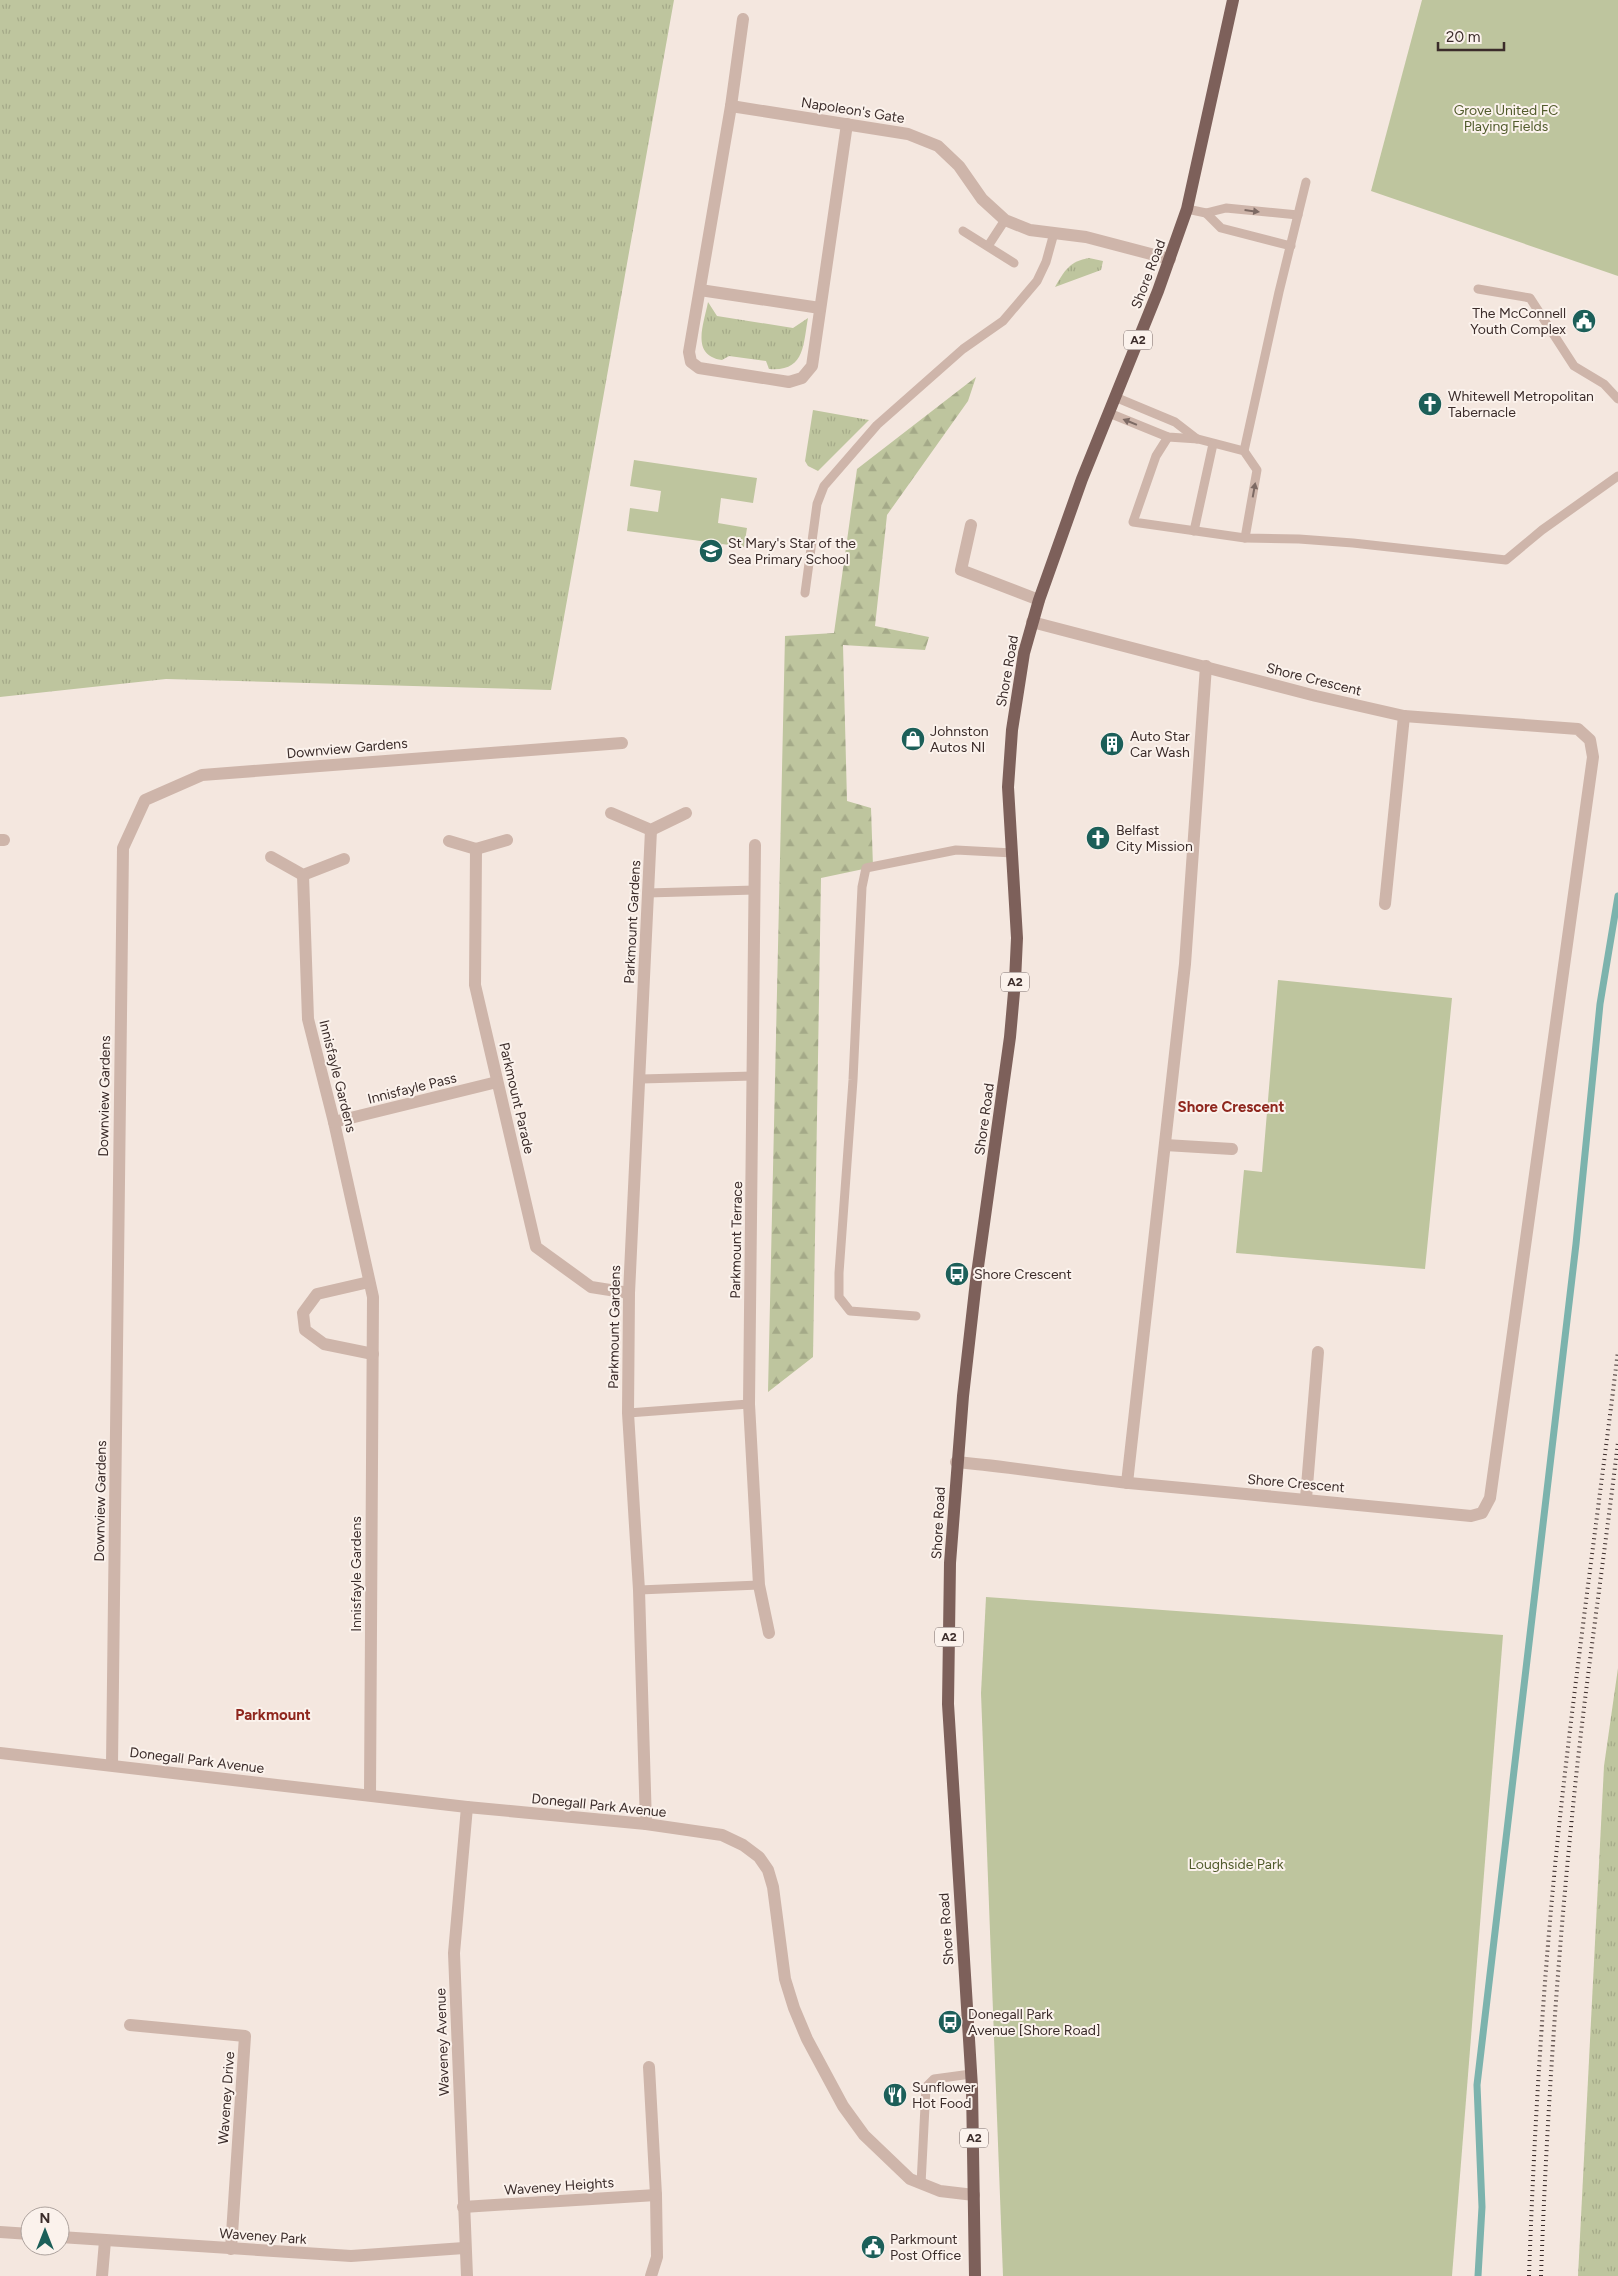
<svg xmlns="http://www.w3.org/2000/svg" width="1618" height="2276" font-family="Figtree,sans-serif">
	<style>
		.grass { fill: url(#grass-tufts) }
		.forest { fill: url(#forest-firs) }
		.green { fill: #bec59e }
		.lines { fill: none; stroke-linecap: round; stroke-linejoin: round }
		.stream { stroke: #7cb3ad; stroke-width: 7 }
		.service { stroke: #ceb5aa; stroke-width: 9 }
		.minor { stroke: #ceb5aa; stroke-width: 12 }
		.tertiary { stroke: #ceb5aa; stroke-width: 12 }
		.primary { stroke: #7d605a; stroke-width: 12 }
		.rail { stroke: #3b2c2a; stroke-width: 4; stroke-dasharray: 1 4; stroke-linecap: butt }
		.oneway { fill: #7d6a64 }
		.labels { text-anchor: middle; stroke-width: 4; stroke-linejoin: round; paint-order: stroke }
		.shield { fill: #fbf2ec; stroke: #756764; stroke-width: 1 }
		.shield-label { font-size: 12px; font-weight: bold; fill: #3b2c2a }
		.street-label { font-size: 14px; fill: #3b2c2a; stroke: #fbf2ec }
		.park-label { font-size: 14px; fill: #515b2c; stroke: #fbf2ec }
		.poi-label { font-size: 14px; fill: #3b2c2a; stroke: #fbf2ec; text-anchor: start }
		.neighbourhood-label { font-size: 15px; font-weight: bold; fill: #8f271e; stroke: #fbf2ec }
	</style>
	<defs>
		<pattern id="grass-tufts" width="24" height="20" patternUnits="userSpaceOnUse" patternTransform="scale(1.25)"><rect width="24" height="20" fill="#bec59e"/><path d="M3 7l-1-3M5 7V3M7 7l1-3M15 17l-1-3M17 17v-4M19 17l1-3" fill="none" stroke="#a4a988"/></pattern>
		<pattern id="forest-firs" width="22" height="20" patternUnits="userSpaceOnUse" patternTransform="scale(1.25)"><rect width="22" height="20" fill="#bec59e"/><path d="M5 1l3.5 6h-7zM16 11l3.5 6h-7z" fill="#a4a988"/></pattern>
	</defs>
	<rect width="100%" height="100%" fill="#f4e7df"/>
	<g class="grass">
		<polygon points="0,0 674,0 551,690 166,679 0,697"/>
		<path d="M1089 258 1103 261 1101 270 1055 287C1064 271 1070 261 1089 258Z"/>
		<path d="M708 302 717 316 793 328 808 318C803 345 805 372 769 369L766 361 729 356 722 360C690 355 704 324 708 302Z"/>
		<polygon points="813,410 869,420 818,471 808,466 805,461"/>
		<polygon points="1618,1668 1618,2276 1578,2276 1604,1766"/>
	</g>
	<polygon class="forest" points="976,377 968,401 887,515 875,626 929,637 925,650 843,645 847,801 871,808 873,867 821,878 813,1357 768,1392 785,636 834,633 857,469"/>
	<g class="green">
		<polygon points="1422,0 1618,0 1618,276 1371,191"/>
		<polygon points="634,460 757,478 753,503 721,498 718,523 747,528 744,547 627,531 630,508 658,512 661,491 630,486"/>
		<polygon points="1278,980 1452,998 1425,1269 1236,1253 1244,1170 1262,1172"/>
		<polygon points="986,1597 1503,1635 1452,2276 1003,2276 981,1693"/>
	</g>
	<g class="lines">
		<polyline class="stream" points="1478,2276 1482,2207 1477,2085 1576,1244 1600,1004 1618,896"/>
		<g class="service">
			<polyline points="1187,209 1206,213 1226,208 1298,215"/>
			<polyline points="1206,213 1221,228 1291,246"/>
			<polyline points="963,231 1014,263"/>
			<polyline points="988,246 1005,220"/>
			<polyline points="1478,289 1530,298 1574,366 1604,384 1618,399"/>
			<polyline points="1115,397 1175,422 1197,439"/>
			<polyline points="1109,413 1168,437 1198,439 1244,451 1257,470 1245,538"/>
			<polyline points="1168,437 1156,456 1133,522 1245,538 1299,539 1353,543 1506,560 1542,530 1618,476"/>
			<polyline points="1244,451 1279,292 1306,182"/>
			<polyline points="1194,531 1213,444"/>
			<polyline points="805,593 817,504 824,486 877,425 963,349 1003,321 1037,281 1046,262 1054,233"/>
			<polyline points="647,893 755,890"/>
			<polyline points="641,1079 753,1076"/>
			<polyline points="916,1316 850,1311 839,1297 839,1273 853,1080 862,887 866,868 956,850 1013,853"/>
			<polyline points="628,1413 749,1404"/>
			<polyline points="639,1590 759,1585"/>
			<polyline points="921,2184 926,2087 934,2079 971,2074"/>
		</g>
		<g class="minor">
			<polyline points="743,19 731,106 689,352 691,362 699,368 789,382 802,378 812,366 847,124"/>
			<polyline points="731,106 908,134 938,146 959,166 982,199 1005,220 1030,230 1086,237 1170,259"/>
			<polyline points="700,290 820,308"/>
			<polyline points="971,525 961,570 1039,600"/>
			<polyline points="611,813 651,830 686,813"/>
			<polyline points="0,840 4,840"/>
			<polyline points="449,841 476,849 507,840"/>
			<polyline points="755,845 749,1404 759,1585 769,1633"/>
			<polyline points="476,849 475,985 536,1247 591,1287 629,1293"/>
			<polyline points="271,857 303,875 344,859"/>
			<polyline points="303,875 308,1019 334,1122 373,1297 370,1795"/>
			<polyline points="1385,904 1404,716"/>
			<polyline points="334,1122 497,1082"/>
			<polyline points="1165,1145 1232,1149"/>
			<polyline points="369,1282 317,1294 303,1313 305,1330 324,1344 373,1354"/>
			<path d="M956 1462C1014 1467 1071 1477 1129 1483 1243 1494 1357 1504 1471 1516L1482 1513 1490 1498 1593 757 1590 740 1578 729 1404 716 1316 696 1032 622"/>
			<polyline points="1127,1483 1185,964 1206,666"/>
			<polyline points="1306,1498 1318,1352"/>
			<polyline points="112,1765 123,848 145,800 202,775 622,743"/>
			<polyline points="467,1807 454,1953 467,2276"/>
			<polyline points="646,1824 639,1590 628,1413 629,1293 651,830"/>
			<polyline points="130,2025 245,2036 231,2249"/>
			<polyline points="649,2067 656,2195 657,2257 651,2276"/>
			<polyline points="463,2207 656,2195"/>
			<polyline points="0,2232 30,2234"/>
			<polyline points="60,2237 351,2256 464,2248"/>
			<polyline points="102,2276 105,2241"/>
		</g>
		<polyline class="tertiary" points="0,1753 467,1807 646,1824 722,1835 743,1845 759,1857 768,1870 773,1887 785,1979 794,2008 807,2039 843,2106 864,2135 910,2179 940,2191 974,2195"/>
		<polyline class="primary" points="975,2276 972,2087 948,1704 950,1563 963,1396 976,1281 1010,1037 1015,981 1017,938 1008,787 1012,730 1024,653 1039,600 1082,479 1158,291 1187,209 1233,0"/>
		<g class="rail">
			<path d="M1529 2276C1535 2105 1546 1934 1566 1764 1582 1626 1601 1489 1618 1351"/>
			<path d="M1541 2276C1547 2106 1559 1937 1577 1768 1589 1659 1605 1551 1618 1442"/>
		</g>
	</g>
	<defs><path id="oneway-solid" d="M-6-.8H1V-3.2L6.5 0L1 3.2V.8H-6Z" transform="scale(1.25)"/></defs>
	<g class="oneway">
		<use href="#oneway-solid" transform="translate(1252 211) rotate(7)"/>
		<use href="#oneway-solid" transform="translate(1130 422) rotate(-158)"/>
		<use href="#oneway-solid" transform="translate(1254 490) rotate(-80)"/>
	</g>
	<defs>
		<g id="civic-disc" transform="scale(1.25)"><circle r="9.5" fill="#1c5f59" stroke="#fbf2ec"/><path d="M-.6-6.5H3V-4.5H.6V-3L4-1V1h2V6H-6V1h2V-1L-.6-3ZM-1.2 2.5V6h2.4V2.5Z" fill="#fff"/></g>
		<g id="church-disc" transform="scale(1.25)"><circle r="9.5" fill="#1c5f59" stroke="#fbf2ec"/><path d="M-1.2-6h2.4v3.5h3.3v2.4h-3.3V6h-2.4V-.1h-3.3v-2.4h3.3Z" fill="#fff"/></g>
		<g id="school-disc" transform="scale(1.25)"><circle r="9.5" fill="#1c5f59" stroke="#fbf2ec"/><path d="M0-5L7-2L0 1L-7-2ZM-4 1L0 2.5L4 1V4Q0 6-4 4Z" fill="#fff"/></g>
		<g id="shop-disc" transform="scale(1.25)"><circle r="9.5" fill="#1c5f59" stroke="#fbf2ec"/><path d="M-5-2.5h2.3a2.7 3.5 0 0 1 5.4 0H5L5.5 6h-11ZM-1.5-2.5h3a1.5 2.3 0 0 0-3 0Z" fill="#fff"/></g>
		<g id="building-disc" transform="scale(1.25)"><circle r="9.5" fill="#1c5f59" stroke="#fbf2ec"/><path d="M-4-6H4V6H1V3H-1V6H-4ZM-2.5-4.3h1.7v1.8h-1.7ZM.8-4.3h1.7v1.8H.8ZM-2.5-1h1.7V.8h-1.7ZM.8-1h1.7V.8H.8Z" fill="#fff"/></g>
		<g id="bus-disc" transform="scale(1.25)"><circle r="9.5" fill="#1c5f59" stroke="#fbf2ec"/><path d="M-5-6H5V4H4V6H2V4H-2V6H-4V4H-5ZM-3.5-4V0h7V-4ZM-3.5 1.2v1.5H-2V1.2ZM2 1.2v1.5H3.5V1.2Z" fill="#fff"/></g>
		<g id="restaurant-disc" transform="scale(1.25)"><circle r="9.5" fill="#1c5f59" stroke="#fbf2ec"/><path d="M-5-6h1v4h1v-4h1v4h1v-4h1v5L-1.5 .5V6h-2V.5L-5-1ZM5-6V6H3V1.5H1.5Q1.5-4 5-6Z" fill="#fff"/></g>
	</defs>
	<g fill-rule="evenodd">
		<use href="#civic-disc" x="1584" y="321"/>
		<use href="#church-disc" x="1430" y="404"/>
		<use href="#school-disc" x="711" y="551"/>
		<use href="#shop-disc" x="913" y="739"/>
		<use href="#building-disc" x="1112" y="744"/>
		<use href="#church-disc" x="1098" y="838"/>
		<use href="#bus-disc" x="957" y="1274"/>
		<use href="#bus-disc" x="950" y="2022"/>
		<use href="#restaurant-disc" x="895" y="2095"/>
		<use href="#civic-disc" x="873" y="2247"/>
	</g>
	<g class="labels">
		<g class="shield">
			<rect x="1124" y="330.5" width="28" height="19" rx="4"/>
			<rect x="1001" y="972.5" width="28" height="19" rx="4"/>
			<rect x="935" y="1627.5" width="28" height="19" rx="4"/>
			<rect x="960" y="2128.5" width="28" height="19" rx="4"/>
		</g>
		<g class="shield-label">
			<text x="1138" y="344">A2</text>
			<text x="1015" y="986">A2</text>
			<text x="949" y="1641">A2</text>
			<text x="974" y="2142">A2</text>
		</g>
		<g class="street-label">
			<text transform="translate(853 110) rotate(9)" y="5">Napoleon's Gate</text>
			<text transform="translate(1148 274) rotate(-69)" y="5">Shore Road</text>
			<text transform="translate(1007 671) rotate(-80)" y="5">Shore Road</text>
			<text transform="translate(1314 679) rotate(14)" y="5">Shore Crescent</text>
			<text transform="translate(347 748) rotate(-5)" y="5">Downview Gardens</text>
			<text transform="translate(632 922) rotate(-87)" y="5">Parkmount Gardens</text>
			<text transform="translate(338 1076) rotate(76)" y="5">Innisfayle Gardens</text>
			<text transform="translate(412 1088) rotate(-14)" y="5">Innisfayle Pass</text>
			<text transform="translate(104 1096) rotate(-89)" y="5">Downview Gardens</text>
			<text transform="translate(517 1098) rotate(77)" y="5">Parkmount Parade</text>
			<text transform="translate(984 1119) rotate(-82)" y="5">Shore Road</text>
			<text transform="translate(736 1240) rotate(-89)" y="5">Parkmount Terrace</text>
			<text transform="translate(614 1327) rotate(-89)" y="5">Parkmount Gardens</text>
			<text transform="translate(1296 1483) rotate(5)" y="5">Shore Crescent</text>
			<text transform="translate(100 1501) rotate(-89)" y="5">Downview Gardens</text>
			<text transform="translate(938 1523) rotate(-87)" y="5">Shore Road</text>
			<text transform="translate(356 1574) rotate(-90)" y="5">Innisfayle Gardens</text>
			<text transform="translate(197 1760) rotate(7)" y="5">Donegall Park Avenue</text>
			<text transform="translate(599 1805) rotate(6)" y="5">Donegall Park Avenue</text>
			<text transform="translate(946 1929) rotate(-94)" y="5">Shore Road</text>
			<text transform="translate(442 2042) rotate(-92)" y="5">Waveney Avenue</text>
			<text transform="translate(226 2098) rotate(-86)" y="5">Waveney Drive</text>
			<text transform="translate(559 2186) rotate(-4)" y="5">Waveney Heights</text>
			<text transform="translate(263 2236) rotate(4)" y="5">Waveney Park</text>
		</g>
		<g class="park-label">
			<text x="1506" y="115">Grove United FC<tspan x="1506" dy="16">Playing Fields</tspan></text>
			<text x="1236" y="1869">Loughside Park</text>
		</g>
		<g class="poi-label">
			<text x="1566" y="318" text-anchor="end">The McConnell<tspan x="1566" dy="16">Youth Complex</tspan></text>
			<text x="1448" y="401">Whitewell Metropolitan<tspan x="1448" dy="16">Tabernacle</tspan></text>
			<text x="728" y="548">St Mary's Star of the<tspan x="728" dy="16">Sea Primary School</tspan></text>
			<text x="930" y="736">Johnston<tspan x="930" dy="16">Autos NI</tspan></text>
			<text x="1130" y="741">Auto Star<tspan x="1130" dy="16">Car Wash</tspan></text>
			<text x="1116" y="835">Belfast<tspan x="1116" dy="16">City Mission</tspan></text>
			<text x="974" y="1279">Shore Crescent</text>
			<text x="968" y="2019">Donegall Park<tspan x="968" dy="16">Avenue [Shore Road]</tspan></text>
			<text x="912" y="2092">Sunflower<tspan x="912" dy="16">Hot Food</tspan></text>
			<text x="890" y="2244">Parkmount<tspan x="890" dy="16">Post Office</tspan></text>
		</g>
		<g class="neighbourhood-label">
			<text x="1231" y="1112">Shore Crescent</text>
			<text x="273" y="1720">Parkmount</text>
		</g>
	</g>
	<g transform="translate(45 2231)"><circle r="24" fill="#fbf2ec" stroke="#aea39e"/>
	<path d="M0-4L9 19L0 12L-9 19Z" fill="#1c5f59"/>
	<text y="-8" font-size="14" font-weight="bold" text-anchor="middle" fill="#3b2c2a">N</text>
	</g>
	<path d="M1438 42v8h66v-8" fill="none" stroke="#3b2c2a" stroke-width="2.5"/>
	<text x="1446" y="42" font-size="15" fill="#3b2c2a" stroke="#fbf2ec" stroke-width="4" paint-order="stroke">20 m</text>
</svg>
